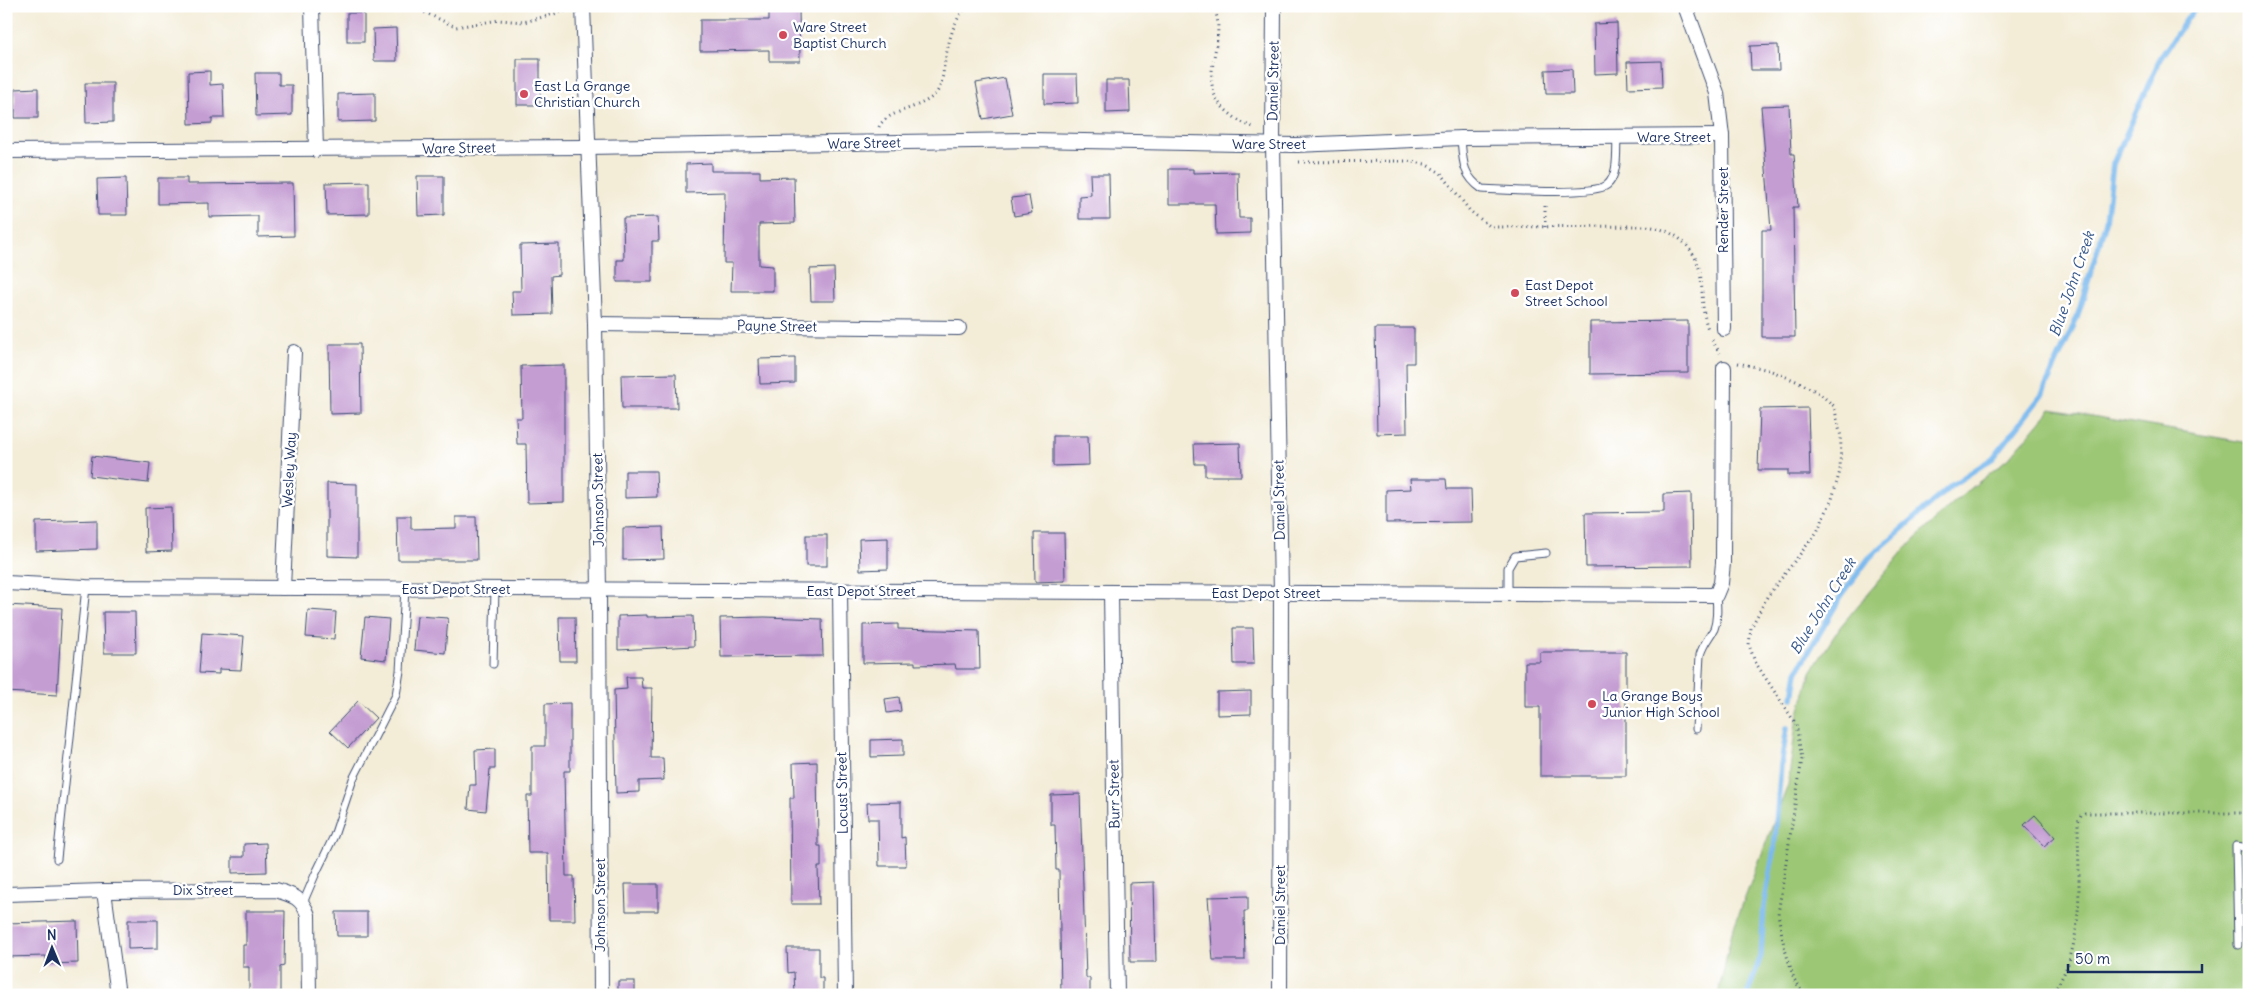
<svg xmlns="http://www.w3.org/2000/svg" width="2255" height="1001" font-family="Delius,sans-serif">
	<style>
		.pitch { fill: #9cc774; stroke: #5c7b69 }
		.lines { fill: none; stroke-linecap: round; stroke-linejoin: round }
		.stream { stroke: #7ab9ee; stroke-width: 5.5 }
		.building { fill: #c49dd3 }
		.service-casing { stroke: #3b4b70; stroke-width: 9 }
		.minor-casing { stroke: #3b4b70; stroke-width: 16 }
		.path { stroke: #3b4b70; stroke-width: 3; stroke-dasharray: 1 4; stroke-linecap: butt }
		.service { stroke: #fff; stroke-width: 7 }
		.minor { stroke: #fff; stroke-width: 14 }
		.poi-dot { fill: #d1495b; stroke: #fff; stroke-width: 2 }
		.labels { text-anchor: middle; stroke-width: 5; stroke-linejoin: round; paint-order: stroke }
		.poi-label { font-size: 14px; fill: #1b2f5e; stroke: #fff; text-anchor: start }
		.street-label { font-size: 14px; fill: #1b2f5e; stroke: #fff }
		.water-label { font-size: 15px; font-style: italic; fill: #385889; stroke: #fff }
	</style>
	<rect width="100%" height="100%" fill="#fff"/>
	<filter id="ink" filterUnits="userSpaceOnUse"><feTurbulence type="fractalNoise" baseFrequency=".02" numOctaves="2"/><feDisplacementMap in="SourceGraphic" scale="10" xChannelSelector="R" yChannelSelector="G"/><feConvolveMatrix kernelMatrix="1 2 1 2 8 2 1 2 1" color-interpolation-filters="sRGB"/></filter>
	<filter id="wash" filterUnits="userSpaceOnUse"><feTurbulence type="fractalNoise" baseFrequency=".0096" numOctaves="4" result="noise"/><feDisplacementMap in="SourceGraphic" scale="20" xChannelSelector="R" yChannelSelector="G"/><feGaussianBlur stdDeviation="1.12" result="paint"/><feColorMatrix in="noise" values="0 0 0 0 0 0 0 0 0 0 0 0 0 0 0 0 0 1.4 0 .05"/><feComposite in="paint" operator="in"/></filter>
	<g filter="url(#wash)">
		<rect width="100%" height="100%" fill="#f3ecd7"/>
		<polygon class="pitch" points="2051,409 2249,443 2249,995 1718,995 1732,932 1788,785 1796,724 1811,672 1840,627 1905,549 1953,503 2011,456"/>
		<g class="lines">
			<g class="stream">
				<polyline points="1793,698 1797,672 1841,596 1869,558 1952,485 1993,458 2042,395 2077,318 2106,221 2113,164 2161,57 2196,6"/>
				<polyline points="1747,995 1761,956 1764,906 1774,850 1781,765 1787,728"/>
			</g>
		</g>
		<g id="blocks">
			<g class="building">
				<polygon points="769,9 799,9 800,61 769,61 769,50 700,51 700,20 769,20"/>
				<rect x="347" y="13" width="17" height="29"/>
				<polygon points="1617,23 1618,73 1595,74 1594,24"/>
				<polygon points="396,28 397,61 374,61 373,29"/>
				<polygon points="1778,45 1779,70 1751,70 1750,46"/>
				<rect x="517" y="59" width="23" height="46"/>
				<polygon points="1661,61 1662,87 1628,88 1627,62"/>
				<polygon points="1572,69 1573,94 1546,94 1545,70"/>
				<polygon points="210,71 210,85 223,84 224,118 212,118 212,123 189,124 188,72"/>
				<polygon points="255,73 279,73 279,85 292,85 292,115 256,116"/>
				<polygon points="1044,74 1077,74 1078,103 1044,104"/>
				<polygon points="1005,78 1012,114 983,119 976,83"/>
				<polygon points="1106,80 1129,80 1130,112 1106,113"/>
				<polygon points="85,83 113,83 113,122 86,123"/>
				<polygon points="38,88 38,118 15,118 15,89"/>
				<polygon points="375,93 375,121 338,122 338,94"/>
				<polygon points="1789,105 1791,154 1794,154 1798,207 1793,207 1795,337 1762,337 1762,230 1771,230 1761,106"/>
				<polygon points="711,163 711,171 760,171 760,178 794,177 795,223 759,224 759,265 773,266 773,291 731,291 732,263 724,263 725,192 686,193 686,164"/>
				<polygon points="1169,169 1193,169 1193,173 1238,172 1239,218 1250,218 1250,233 1216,234 1215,204 1169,204"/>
				<polygon points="1090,174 1109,174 1110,219 1079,219 1079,196 1091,195"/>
				<polygon points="417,176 444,176 444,215 418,216"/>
				<polygon points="126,178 127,215 98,215 97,179"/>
				<polygon points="158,178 187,178 187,184 293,183 294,236 258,237 258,216 209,217 209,203 158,204"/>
				<polygon points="369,182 369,214 327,215 326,183"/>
				<polygon points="1029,196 1032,213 1014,216 1011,198"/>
				<polygon points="658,217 659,241 652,241 652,282 617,282 617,260 624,260 623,218"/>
				<polygon points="559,244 559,275 551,276 552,314 513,315 512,291 521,291 520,245"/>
				<polygon points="834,268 835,301 811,301 810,269"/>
				<polygon points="1688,321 1688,373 1590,374 1590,322"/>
				<polygon points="1375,328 1414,328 1414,363 1406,363 1407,433 1377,434"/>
				<polygon points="329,344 360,344 361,413 330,414"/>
				<polygon points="795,358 795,383 760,384 759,359"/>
				<polygon points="564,365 564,502 527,503 526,444 517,444 516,418 522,418 521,366"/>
				<polygon points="676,374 677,408 622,408 621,375"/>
				<polygon points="1808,408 1810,475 1788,475 1788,470 1758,470 1760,409"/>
				<polygon points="1053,436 1088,436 1089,465 1053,466"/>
				<polygon points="1240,443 1241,476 1205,476 1205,464 1195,464 1194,444"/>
				<polygon points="92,456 150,463 148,483 90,476"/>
				<polygon points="625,471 656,471 657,497 625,498"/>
				<polygon points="1410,479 1446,479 1447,489 1471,489 1472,522 1386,523 1386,490 1411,489"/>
				<polygon points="327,483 357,484 357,557 327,556"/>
				<polygon points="1691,493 1692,566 1586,567 1585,513 1664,512 1664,494"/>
				<polygon points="171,507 172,551 146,552 145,508"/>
				<polygon points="397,516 411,516 411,529 456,528 456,517 476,517 477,560 398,560"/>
				<polygon points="97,520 97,549 36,551 36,522"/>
				<polygon points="663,527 664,559 623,560 623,528"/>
				<polygon points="1034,533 1064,533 1065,581 1035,582"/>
				<rect x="806" y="535" width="21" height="31"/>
				<polygon points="888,538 888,569 860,570 859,539"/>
				<polygon points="6,605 62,608 57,695 6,692"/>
				<polygon points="308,610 336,612 334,639 306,637"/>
				<polygon points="103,612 135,612 136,653 104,653"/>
				<polygon points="647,615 647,617 693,616 694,646 618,650 618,616"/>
				<polygon points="417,616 448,618 445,653 414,650"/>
				<polygon points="365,617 389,619 386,660 361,657"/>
				<polygon points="559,617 575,617 576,661 560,661"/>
				<polygon points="765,617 822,619 823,656 721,657 720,618"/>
				<polygon points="898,624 898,629 979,631 980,669 956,669 955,664 915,665 915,662 863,663 863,625"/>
				<polygon points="1233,628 1253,628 1254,664 1234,664"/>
				<polygon points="202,633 244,636 241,670 219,669 219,674 199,673"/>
				<polygon points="1540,652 1626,652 1626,776 1540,776 1540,707 1525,707 1525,662 1540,662"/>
				<polygon points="626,677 641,677 642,688 652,688 651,758 663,758 664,780 639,781 639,792 616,793 614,690 627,689"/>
				<polygon points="1251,691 1251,714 1217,715 1217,692"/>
				<polygon points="899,697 901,711 887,713 885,699"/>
				<polygon points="358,701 376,718 348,748 330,731"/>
				<polygon points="570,703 570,771 564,771 566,876 574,876 575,920 549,920 548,853 528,853 527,796 532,796 532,746 545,746 545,704"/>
				<polygon points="903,739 903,756 871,757 871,740"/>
				<polygon points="495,749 495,769 490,769 486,811 468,809 470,785 476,785 475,750"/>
				<polygon points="817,762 818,846 821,846 821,867 818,867 819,904 791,904 790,798 794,798 793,763"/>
				<polygon points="1080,794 1086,978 1090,978 1090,995 1061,995 1059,870 1056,870 1055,825 1051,825 1051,795"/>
				<polygon points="901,802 901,838 905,837 906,866 879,866 878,819 868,819 867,803"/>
				<polygon points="2035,815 2055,837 2044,846 2024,825"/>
				<polygon points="266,843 267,872 232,873 232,857 244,857 244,844"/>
				<polygon points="1154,882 1156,962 1130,962 1129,883"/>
				<polygon points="625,884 658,884 658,911 626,911"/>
				<polygon points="1248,896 1248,911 1244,911 1245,960 1213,960 1208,897"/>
				<polygon points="246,911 285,911 284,966 280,967 280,995 249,995 249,967 243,967 243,945 246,945"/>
				<polygon points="336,912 367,912 367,936 337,936"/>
				<polygon points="128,920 158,920 158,948 128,949"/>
				<polygon points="77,921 78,963 46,964 46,956 6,957 6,923"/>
				<polygon points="787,948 819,948 819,978 823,978 823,995 795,995 794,972 788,973"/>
				<rect x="618" y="981" width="17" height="14"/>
			</g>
		</g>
	</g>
	<g filter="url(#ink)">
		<use href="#blocks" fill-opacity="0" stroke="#3b4b70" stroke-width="1"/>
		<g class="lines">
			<g class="service-casing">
				<g id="service">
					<path d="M1461 138C1463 161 1462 175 1482 189 1504 190 1593 196 1607 185 1619 175 1616 151 1617 137"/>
					<polyline points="1508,594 1508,568 1515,556 1546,553"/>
					<polyline points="493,664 495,589"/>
					<path d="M1696 729 1700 655C1703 644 1709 638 1714 629 1718 618 1717 606 1716 595"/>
					<polyline points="57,859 86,587"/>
					<polyline points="303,903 315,875 334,836 353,779 396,695 400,671 405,589"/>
					<polyline points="2238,945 2236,846 2249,848"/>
				</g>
			</g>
			<g class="minor-casing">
				<g id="minor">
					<polyline points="312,6 316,150"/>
					<polyline points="583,6 595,324 599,590 601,995"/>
					<polyline points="1274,6 1273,144 1281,593 1280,995"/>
					<polyline points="1685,6 1717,93 1722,136 1724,329"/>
					<polyline points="6,151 587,147 1032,140 1296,145 1461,138 1722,136"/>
					<polyline points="595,324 959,328"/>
					<polyline points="6,583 86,587 1716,595 1721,583 1723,563 1724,368"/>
					<polyline points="283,588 294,352"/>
					<polyline points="840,591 845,995"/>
					<polyline points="1111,592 1117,995"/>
					<polyline points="104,891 118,995"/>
					<path d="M6 894 104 891 276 890C293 895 302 898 308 915L309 995"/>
				</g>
			</g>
			<g class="path">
				<polyline points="411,6 456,27 499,20 524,22 569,10"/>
				<path d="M1213 6C1231 40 1191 83 1228 112 1236 119 1244 125 1255 127"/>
				<path d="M879 127C887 109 923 110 937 92 942 85 943 75 944 66 948 46 952 21 967 6"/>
				<path d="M1299 162 1407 161 1425 164 1441 173 1470 211 1491 227 1646 226C1659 228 1670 231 1681 240 1711 265 1696 297 1708 329"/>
				<polyline points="1545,227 1545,202"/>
				<polyline points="1712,340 1720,353"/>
				<polyline points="1738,363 1769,370 1801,383 1819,393 1834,406 1841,437 1840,471 1832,499 1817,532 1767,597 1751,628 1749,645 1755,662 1796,724 1802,759 1778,914 1784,946 1794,979 1804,995"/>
				<path d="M2051 995C2087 949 2078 877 2078 822L2081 815 2085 813H2249"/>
			</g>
			<use href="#service" class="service"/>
			<use href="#minor" class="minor"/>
		</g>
	</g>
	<g class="poi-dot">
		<circle cx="783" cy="35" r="5"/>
		<circle cx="524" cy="94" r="5"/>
		<circle cx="1515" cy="293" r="5"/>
		<circle cx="1592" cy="704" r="5"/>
	</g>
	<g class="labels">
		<g class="poi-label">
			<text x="793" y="32">Ware Street<tspan x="793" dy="16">Baptist Church</tspan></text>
			<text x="534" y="91">East La Grange<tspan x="534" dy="16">Christian Church</tspan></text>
			<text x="1525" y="290">East Depot<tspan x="1525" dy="16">Street School</tspan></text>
			<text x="1602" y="701">La Grange Boys<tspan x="1602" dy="16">Junior High School</tspan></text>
		</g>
		<g class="street-label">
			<text transform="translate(1273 81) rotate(-89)" y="5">Daniel Street</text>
			<text x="1674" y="142">Ware Street</text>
			<text transform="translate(864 143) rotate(-1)" y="5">Ware Street</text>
			<text x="1269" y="149">Ware Street</text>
			<text transform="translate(459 148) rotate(-1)" y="5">Ware Street</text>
			<text transform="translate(1723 210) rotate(-90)" y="5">Render Street</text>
			<text transform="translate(777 326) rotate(1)" y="5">Payne Street</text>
			<text transform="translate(289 470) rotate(-87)" y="5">Wesley Way</text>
			<text transform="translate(598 500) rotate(-91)" y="5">Johnson Street</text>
			<text transform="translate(1279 500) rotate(-91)" y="5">Daniel Street</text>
			<text x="456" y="594">East Depot Street</text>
			<text x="861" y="596">East Depot Street</text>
			<text x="1266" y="598">East Depot Street</text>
			<text transform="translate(842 793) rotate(-91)" y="5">Locust Street</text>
			<text transform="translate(1114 794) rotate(-91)" y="5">Burr Street</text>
			<text x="203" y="895">Dix Street</text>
			<text transform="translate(600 905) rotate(-90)" y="5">Johnson Street</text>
			<text transform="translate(1280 905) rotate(-90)" y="5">Daniel Street</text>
		</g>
		<g class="water-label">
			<text transform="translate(2072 284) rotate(-71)" y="5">Blue John Creek</text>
			<text transform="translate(1823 606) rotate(-58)" y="5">Blue John Creek</text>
		</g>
	</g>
	<rect width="2255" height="1001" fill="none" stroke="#fff" stroke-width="25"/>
	<g transform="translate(52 948) rotate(359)" stroke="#ffffff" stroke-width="4" paint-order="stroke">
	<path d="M0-4L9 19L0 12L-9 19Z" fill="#1b2f5e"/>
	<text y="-8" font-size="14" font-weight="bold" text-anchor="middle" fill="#1b2f5e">N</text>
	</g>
	<path d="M2068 964v8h134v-8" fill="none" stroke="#1b2f5e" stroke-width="2.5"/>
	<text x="2075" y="964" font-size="15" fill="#1b2f5e" stroke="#ffffff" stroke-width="4" paint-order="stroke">50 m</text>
</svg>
